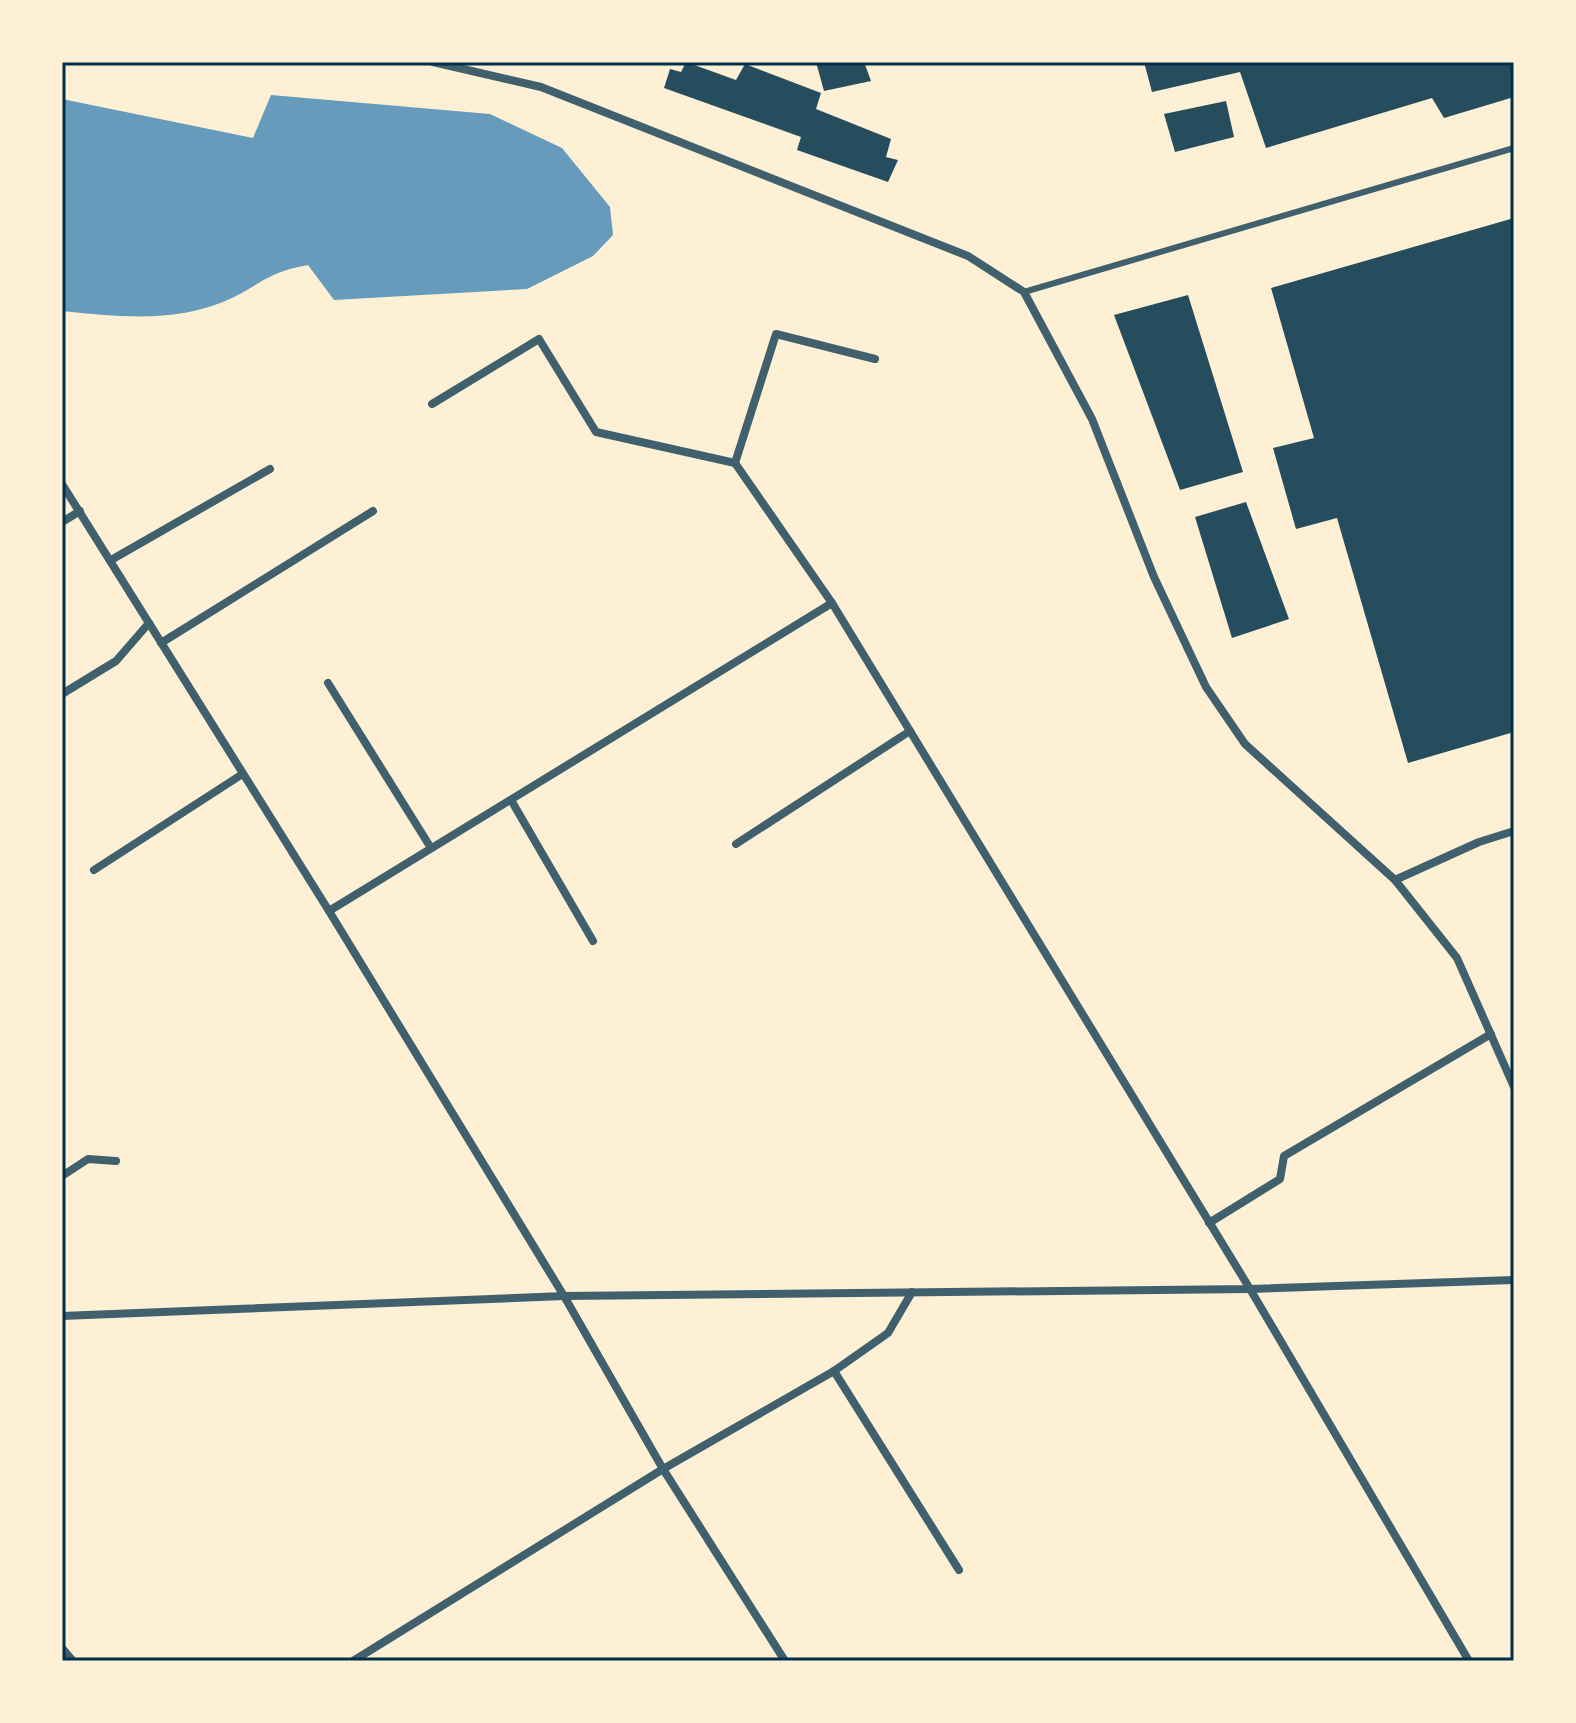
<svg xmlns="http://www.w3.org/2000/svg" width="1576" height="1723" font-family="'IBM Plex Sans',sans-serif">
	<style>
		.water { fill: #669bbc }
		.building { fill: #264d5e }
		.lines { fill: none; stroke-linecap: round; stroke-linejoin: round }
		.service { stroke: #3f606c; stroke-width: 6 }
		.minor { stroke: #3f606c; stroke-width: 8 }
		.neatline { fill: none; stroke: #003049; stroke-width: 3 }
	</style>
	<rect width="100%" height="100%" fill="#fdf0d5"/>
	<path class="water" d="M271 95 490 114 562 148 610 207 613 235 593 256 527 289 334 300 308 265C270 272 265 281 234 297 178 324 121 317 62 311V99L253 138Z"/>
	<g class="building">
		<polygon points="686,62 736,80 745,64 821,93 816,109 891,139 886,157 898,160 888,182 797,150 801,137 664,88 670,69 681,72"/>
		<polygon points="816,62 864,62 871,81 824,91"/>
		<polygon points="1144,62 1514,62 1514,97 1444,118 1432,98 1266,148 1240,72 1152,92"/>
		<polygon points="1226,101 1234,137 1175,152 1164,114"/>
		<polygon points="1514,218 1514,732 1408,763 1337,518 1296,529 1273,448 1314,438 1271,288"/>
		<polygon points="1188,295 1243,472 1180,490 1114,315"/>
		<polygon points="1246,502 1289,619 1232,638 1195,517"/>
	</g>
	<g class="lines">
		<polyline class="service" points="1024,292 1514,148"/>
		<g class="minor">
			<polyline points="433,62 541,87 968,256 1024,292 1092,419 1154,577 1206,687 1245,744 1395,880 1457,958 1514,1087"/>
			<polyline points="432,404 539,339 596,432 735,463 832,603 1250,1289 1469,1661"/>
			<polyline points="735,463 776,334 875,359"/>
			<polyline points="62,484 329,911 564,1296 663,1469 785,1661"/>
			<polyline points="62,522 80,511"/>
			<polyline points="111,560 270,469"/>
			<polyline points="161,643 373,511"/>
			<polyline points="328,683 431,848"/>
			<polyline points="62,694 116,661 149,623"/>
			<polyline points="511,800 593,941"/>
			<polyline points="736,844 910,731"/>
			<polyline points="94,870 241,775"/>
			<polyline points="1395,880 1479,842 1514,831"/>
			<polyline points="329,911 832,603"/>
			<polyline points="62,1176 88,1159 116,1161"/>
			<polyline points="1209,1223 1280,1179 1284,1156 1491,1034"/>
			<polyline points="62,1316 564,1296 1250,1289 1514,1280"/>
			<polyline points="834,1371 959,1570"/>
			<polyline points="62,1648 73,1661"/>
			<polyline points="353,1661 663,1469 834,1371 888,1333 912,1292"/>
		</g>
	</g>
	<rect width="1576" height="1723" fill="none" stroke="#fdf0d5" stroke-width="128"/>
	<rect x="64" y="64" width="1448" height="1595" class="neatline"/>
</svg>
